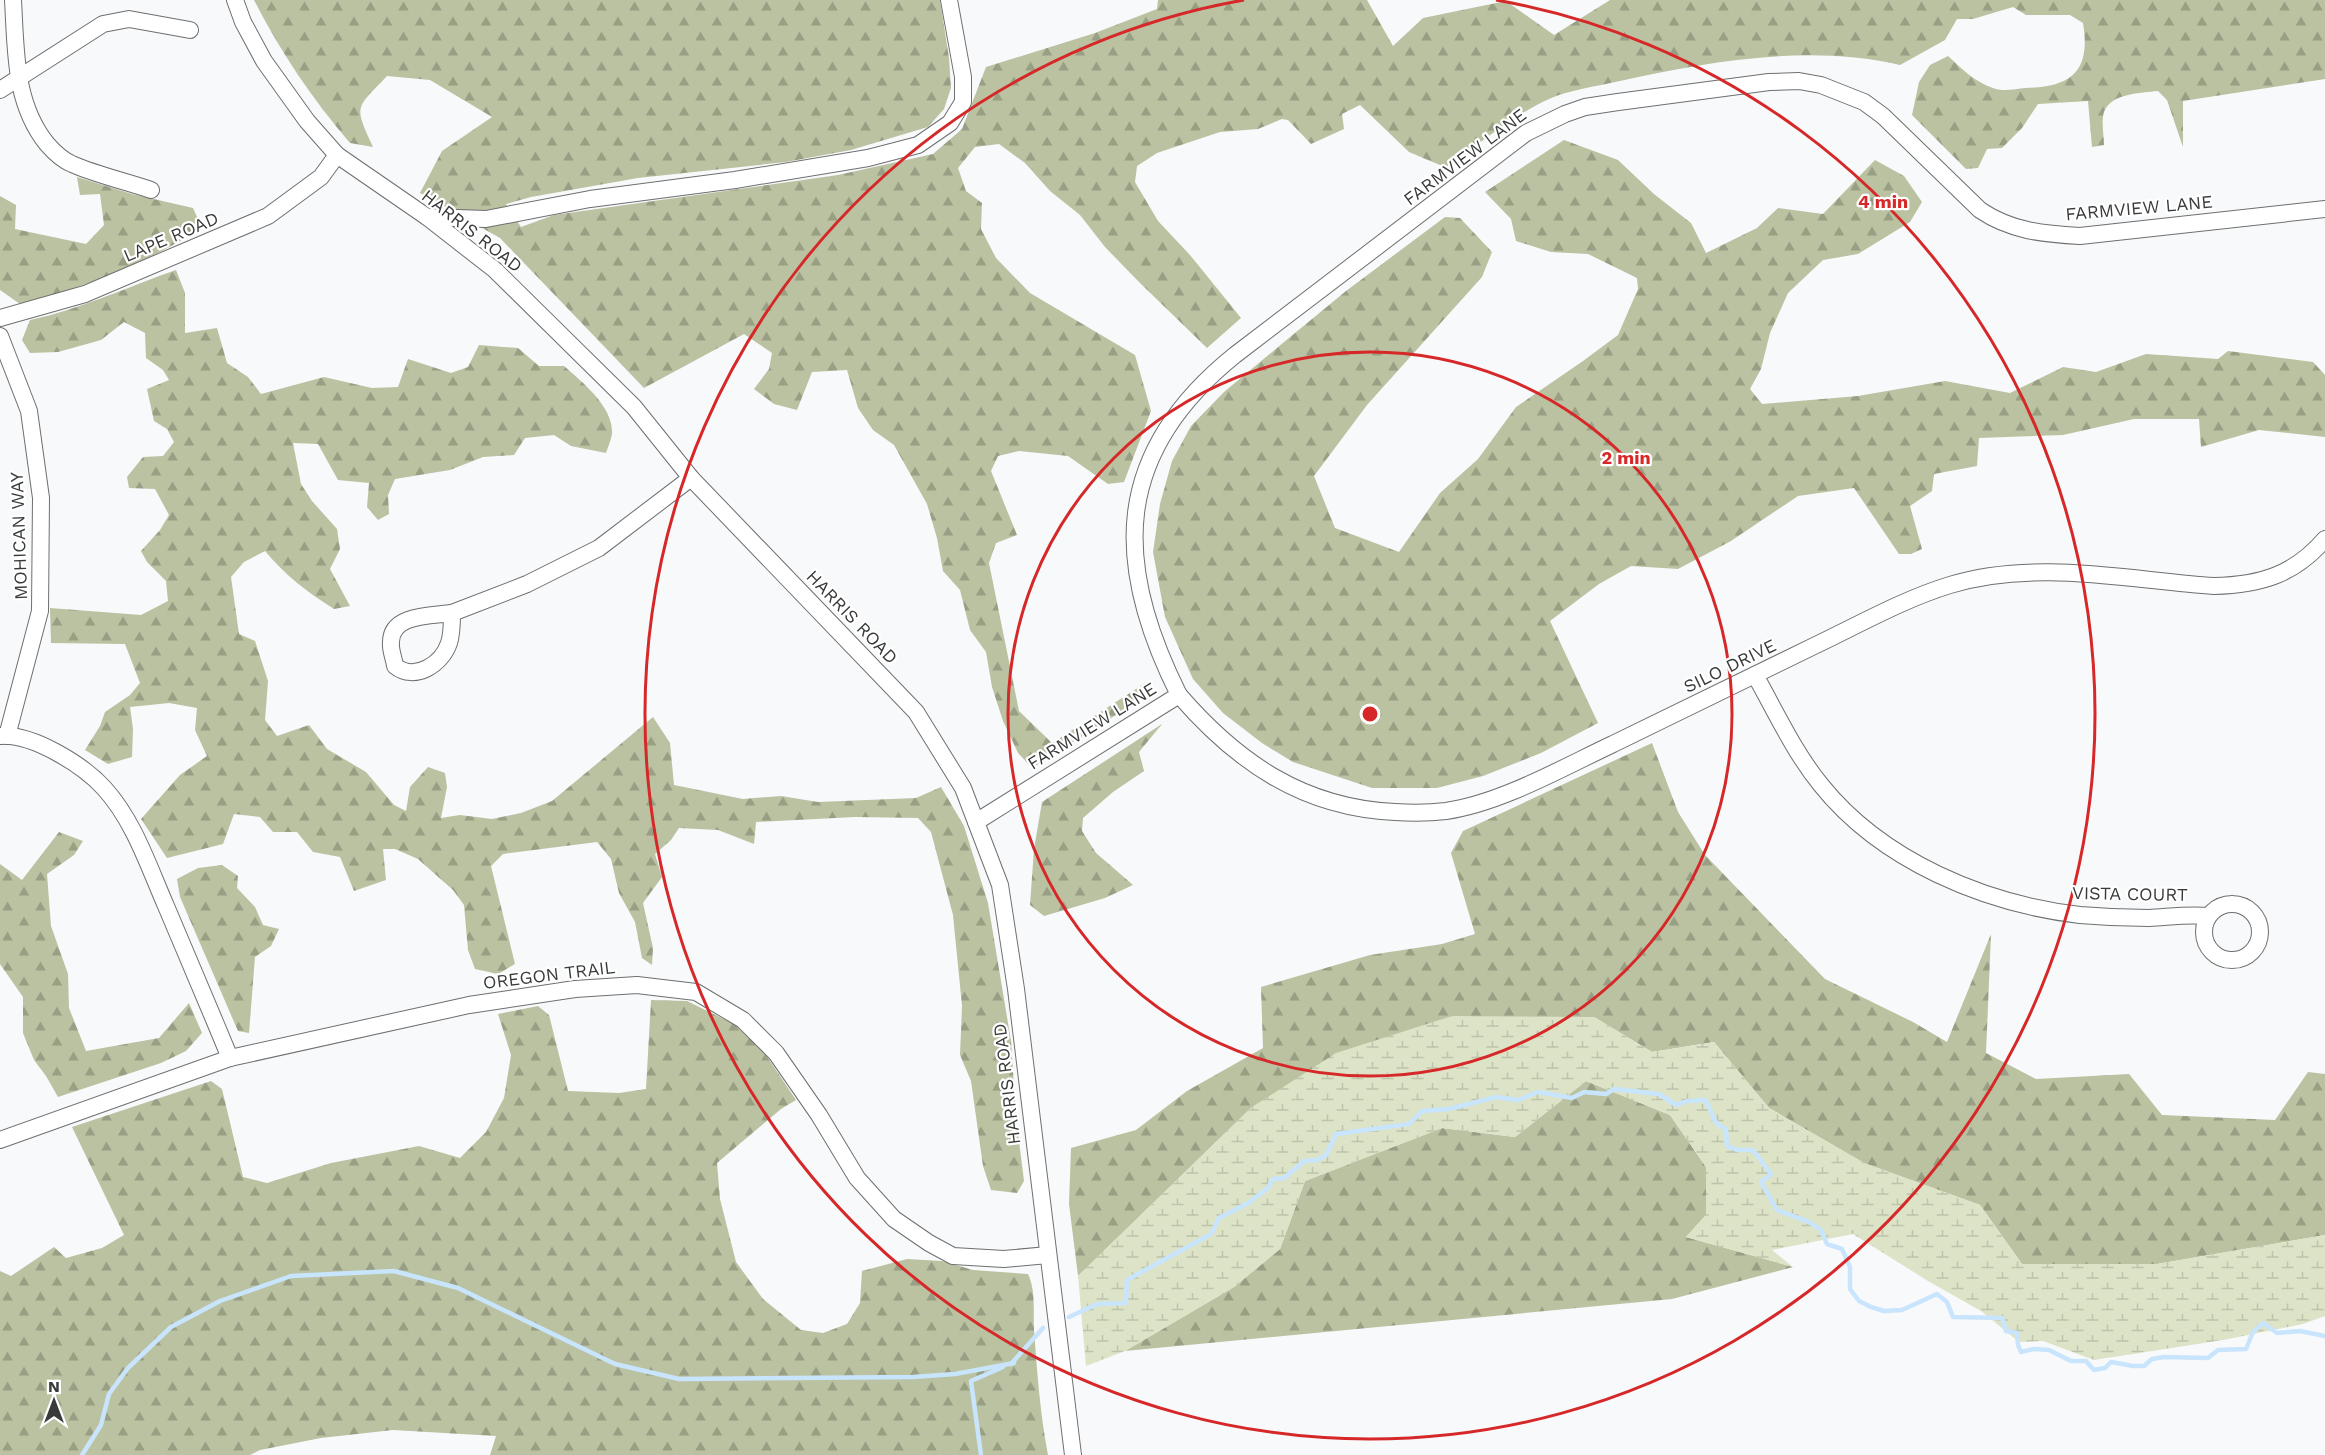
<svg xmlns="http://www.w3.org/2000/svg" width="2325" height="1455" font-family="'Work Sans',sans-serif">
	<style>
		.forest { fill: url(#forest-firs) }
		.wetland { fill: url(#wetland-marsh) }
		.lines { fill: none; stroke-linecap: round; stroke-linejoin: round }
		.stream { stroke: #c8e5fd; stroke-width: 4.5 }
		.minor-casing { stroke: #6e6f70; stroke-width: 18 }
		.minor { stroke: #fff; stroke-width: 16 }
		.ring { fill: none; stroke: #d62828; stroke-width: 3 }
		.labels { text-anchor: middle; stroke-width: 4.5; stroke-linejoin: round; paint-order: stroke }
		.street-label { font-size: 18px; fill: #393a3a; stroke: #fff }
		.centre { fill: #d62828; stroke: #fff; stroke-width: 3 }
		.ring-label { font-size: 18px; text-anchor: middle; font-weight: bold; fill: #d62828; stroke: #fff; stroke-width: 4.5; stroke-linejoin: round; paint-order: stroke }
	</style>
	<defs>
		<pattern id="forest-firs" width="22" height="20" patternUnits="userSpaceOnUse" patternTransform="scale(1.5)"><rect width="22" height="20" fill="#bac2a1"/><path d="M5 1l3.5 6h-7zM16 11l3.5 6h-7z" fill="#989f84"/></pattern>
		<pattern id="wetland-marsh" width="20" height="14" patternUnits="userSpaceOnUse" patternTransform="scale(1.5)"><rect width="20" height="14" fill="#dce3c6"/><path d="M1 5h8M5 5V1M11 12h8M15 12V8" fill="none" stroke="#bec4ab"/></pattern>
	</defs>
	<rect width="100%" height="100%" fill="#f8f9fb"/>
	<g class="forest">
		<path d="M254 0H940L949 58 951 88 944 109 928 127 851 150 786 162 638 178 531 197 506 204 521 227 554 215 838 175 933 154 962 129 986 67 1095 33 1157 9 1158 0H1367L1393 46 1423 18 1506 1 1554 35 1610 0H2325V79L2183 101V147L2167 100 2158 91C2141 93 2111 93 2104 112 2101 121 2104 136 2104 145L2092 147 2088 101 2038 104 2022 128 2002 148 1987 149 1978 168 1966 169 1912 115 1919 82 1930 65 1948 56C1962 69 1975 82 1993 88 2002 92 2016 89 2025 88 2072 87 2091 71 2083 23L2070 15H2026L2013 7 1973 19H1957L1945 40 1900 65C1808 44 1710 61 1620 81 1598 86 1569 90 1549 99 1512 116 1480 143 1447 168L1409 152 1360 105 1342 114 1344 129 1311 144 1288 120 1282 119 1258 129 1220 132 1157 153 1137 166 1135 182 1158 221 1190 255 1241 318 1207 348 1140 283 1105 247 1080 215 1050 191 1025 163 999 144 975 147 958 168 966 191 982 203 981 229 996 258 1030 293 1135 355 1151 411 1124 482 1108 484 1068 456 1019 451 998 456 991 471 1017 535 996 543 989 563 1019 711 1052 743 1147 682 1154 691 1032 768 1018 753 1003 721 992 687 986 652 970 630 960 590 943 571 937 538 927 504 894 445 873 430 858 408 847 370 812 372 797 410 774 404 754 389 769 369 772 353 744 334 644 388 500 238 420 193 442 151 492 117 430 80 387 76C356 109 353 104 373 147L350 143C312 99 280 51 254 0Z"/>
		<polygon points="1564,140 1618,160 1654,194 1691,223 1706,253 1757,228 1778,208 1823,214 1875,160 1904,176 1922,202 1910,222 1858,254 1823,260 1788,293 1770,333 1761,369 1750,389 1762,404 1858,396 1945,381 2010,393 2063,367 2096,372 2146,354 2218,359 2228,351 2313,362 2325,375 2325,437 2259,430 2201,447 2199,419 2134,419 2063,435 1979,438 1977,466 1934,474 1932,491 1910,506 1922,549 1911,554 1899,554 1854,488 1798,496 1731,541 1678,569 1631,566 1599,584 1550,621 1598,723 1541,753 1483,776 1437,788 1372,788 1293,762 1262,743 1223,713 1193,679 1165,617 1153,552 1160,504 1172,461 1191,426 1224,392 1278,347 1346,291 1445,217 1460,218 1492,252 1482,277 1367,405 1314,476 1335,528 1399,552 1440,493 1478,459 1516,407 1583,361 1618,335 1638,289 1637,278 1588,254 1551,252 1516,241 1511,219 1485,192"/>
		<path d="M77 177 132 194 193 208 202 228C145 264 85 287 20 304L0 290V196L16 205 15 229 86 244 104 225 100 194 80 195Z"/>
		<path d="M176 270 185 293V333L217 328 227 363 248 377 261 394 324 377 372 388 398 387 408 359 451 373 468 367 479 345 518 348 539 366H564C582 382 614 407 612 434 611 440 608 447 606 453L571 446 554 435 525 438 514 455 483 457 450 470 395 479 388 495 389 514 378 520 367 507 369 483 338 480 318 444 293 443 301 484 312 501 337 529 340 549 330 569 350 606 334 609C307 592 285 575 265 551L244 562 231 577 239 634 255 641 268 681 265 720 277 736 309 725 327 749 366 772 394 805 406 811 410 787 428 767 445 773 447 787 441 818 460 815 492 819 521 813 552 801 653 717 670 743 674 785 743 799 781 796 818 802 916 798 941 787 964 826 988 903 1011 1041 1016 1117 1024 1181 1017 1193 991 1190 983 1166 971 1081 960 1055 962 1006 953 915 931 832 918 818 855 817 756 822 754 844 718 830 679 828 671 840 655 854 662 877 643 903 653 948 652 965 642 958 635 922 619 893 611 859 597 842 503 854 491 866 515 964 498 974 475 969 468 950 464 905 453 890 418 859 395 849H383L386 880 354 891 340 857 313 852 297 832H273L260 817 234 814 223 844 167 858 141 819 180 775 207 756 195 730 197 708 169 703 130 707 133 729 132 757 108 764 85 750 100 726 105 712 130 695 140 683 125 644 51 643 50 608 141 615 168 601 166 581 147 562 141 551 160 530 169 515 155 489 129 488 127 477 143 457 163 456 174 442 167 429 154 421 147 389 169 380 163 370 146 358 145 333 124 322 101 340 58 352 30 353 22 340 30 320C81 309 127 287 176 270Z"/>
		<polygon points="1162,724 1139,752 1144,771 1113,792 1083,818 1082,831 1096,853 1133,885 1105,898 1044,916 1030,905 1034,849 1042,802"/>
		<polygon points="1652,743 1678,812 1705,855 1825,979 1913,1022 1947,1042 1991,934 1986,1053 2036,1079 2129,1074 2162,1115 2275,1120 2308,1072 2325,1074 2325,1235 2157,1264 2022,1264 1980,1205 1864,1163 1769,1108 1714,1042 1652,1052 1594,1017 1252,1107 1078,1276 1069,1204 1071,1148 1136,1130 1187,1091 1263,1048 1261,987 1370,955 1442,944 1475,934 1451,853 1463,831"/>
		<polygon points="59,832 83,841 74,855 47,874 51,926 68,974 69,1008 86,1051 159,1038 189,1003 202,1033 186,1051 161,1063 58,1097 46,1076 34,1060 23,1033 23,997 0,964 0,864 22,880"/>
		<polygon points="222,865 238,876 237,888 255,907 263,925 279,929 271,946 255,957 249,1033 238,1031 180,897 177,879 198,868"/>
		<path d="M651 1000 687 1001 736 1025 766 1055 796 1100 781 1109 717 1163 720 1199 736 1262 763 1299 801 1330 823 1333 847 1324 860 1303 862 1271 907 1259 942 1261 973 1270 1028 1274C1036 1291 1033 1310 1034 1329 1037 1371 1040 1413 1048 1455H490L496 1436 393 1430 321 1438 260 1450 250 1455H0V1271L11 1276 54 1247 66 1258 102 1248 124 1235 72 1127 211 1081 222 1089 243 1177 267 1183 331 1163 419 1146 460 1158 486 1132 504 1098 511 1055 498 1014 538 1006 549 1015 568 1091 619 1093 646 1089Z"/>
		<polygon points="1586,1081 1670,1115 1706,1167 1706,1215 1686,1237 1793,1267 1672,1299 1125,1351 1234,1287 1280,1249 1305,1181 1442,1128 1515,1137"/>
	</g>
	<polygon class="wetland" points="1452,1016 1594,1017 1652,1052 1714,1042 1769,1108 1864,1163 1980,1205 2022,1264 2157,1264 2325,1235 2325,1316 2303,1324 2223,1340 2094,1360 2043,1341 2019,1342 1981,1311 1928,1281 1853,1234 1772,1250 1793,1267 1686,1237 1706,1215 1706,1167 1670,1115 1586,1081 1515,1137 1442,1128 1305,1181 1280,1249 1234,1287 1125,1351 1086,1366 1078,1276 1252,1107 1336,1053"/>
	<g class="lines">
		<g class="stream">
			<path d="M1069 1317 1097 1304 1126 1303 1127 1280 1211 1234 1219 1218 1248 1203 1268 1188 1273 1179 1284 1178 1304 1161 1317 1160 1326 1155 1336 1134 1409 1124 1422 1111 1449 1109 1496 1097 1518 1100 1538 1092 1572 1098 1584 1092 1606 1094 1614 1089 1659 1094 1676 1105 1687 1101 1705 1100C1714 1112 1710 1123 1726 1129L1727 1146 1737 1150H1753L1771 1174 1761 1182 1777 1210 1809 1222 1821 1230 1827 1244 1842 1249 1850 1267V1289L1859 1301 1871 1307 1884 1311 1902 1310 1937 1294 1947 1302 1953 1317 2002 1318 2006 1331 2017 1333 2018 1345 2021 1352 2034 1349 2049 1350 2071 1361H2086L2094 1370 2105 1368 2111 1362 2133 1366H2144L2152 1359 2164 1357 2208 1358 2218 1350 2246 1349 2253 1332 2263 1323 2277 1333 2300 1331 2325 1336"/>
			<polyline points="1011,1364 1043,1328"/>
			<polyline points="82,1455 101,1425 109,1394 128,1368 171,1327 220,1301 291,1276 394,1271 458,1288 615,1364 679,1379 913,1377 955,1374 1014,1363"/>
			<polyline points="981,1455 971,1381 1003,1367"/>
		</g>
		<g class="minor-casing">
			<g id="minor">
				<path d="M13 0C16 51 14 103 47 144 54 152 62 160 72 164 97 175 125 181 151 190"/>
				<polyline points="235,0 243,22 264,61 307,121 337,155 427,217 495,270 634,407 691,478 916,712 963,788 1000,885 1016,989 1073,1455"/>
				<polyline points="0,90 103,24 129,19 190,30"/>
				<polyline points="427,217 486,219 590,199 735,180 868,158 918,145 950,123 963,102 963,77 949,0"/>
				<polyline points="0,318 85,294 268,216 321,177 337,155"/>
				<polyline points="0,336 29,411 41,498 40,611 7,736"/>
				<polyline points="452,613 527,584 599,548 691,478"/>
				<path d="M452 613C452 623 452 634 449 643 442 664 415 682 395 666 394 658 390 650 391 642 391 614 431 616 452 613Z"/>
				<path d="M1755 675C1776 712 1794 752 1821 785 1882 861 1985 904 2080 915 2103 917 2126 918 2149 918 2169 917 2188 914 2208 916"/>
				<path d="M1179 695C1237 762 1303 808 1395 812 1412 813 1429 813 1446 811 1501 803 1562 768 1613 744 1681 711 1749 678 1816 645 1860 624 1904 599 1950 585 2034 559 2128 580 2214 586 2260 585 2294 575 2325 539"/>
				<path d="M0 736C32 733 83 765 104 788 134 821 148 865 166 906 187 956 209 1007 230 1058"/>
				<path d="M976 822 1179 695C1112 562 1113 453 1235 355L1526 133 1565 114 1585 107 1618 102 1769 82 1799 81 1821 85 1864 102 1883 116 1980 210C2011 231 2043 234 2080 236L2325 209"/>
				<circle cx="2232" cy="932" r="28"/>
				<polyline points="0,1140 230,1058 469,1005 575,989 637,985 696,992 743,1020 776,1053 819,1115 857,1178 894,1219 929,1243 953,1256 1004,1259 1048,1255"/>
			</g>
		</g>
		<use href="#minor" class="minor"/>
	</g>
	<g class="ring">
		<circle cx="1370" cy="714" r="362"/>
		<path d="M1496 0A725 725 0 1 1 1244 0"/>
	</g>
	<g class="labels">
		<g class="street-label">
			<text transform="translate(1465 157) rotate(-37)" y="6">FARMVIEW LANE</text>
			<text transform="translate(2139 208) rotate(-5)" y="6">FARMVIEW LANE</text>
			<text transform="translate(472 231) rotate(38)" y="6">HARRIS ROAD</text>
			<text transform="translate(171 237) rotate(-23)" y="6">LAPE ROAD</text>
			<text transform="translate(19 536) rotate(-92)" y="6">MOHICAN WAY</text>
			<text transform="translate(852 617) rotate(46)" y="6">HARRIS ROAD</text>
			<text transform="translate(1730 666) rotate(-26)" y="6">SILO DRIVE</text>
			<text transform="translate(1092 726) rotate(-32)" y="6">FARMVIEW LANE</text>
			<text transform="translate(2130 894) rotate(1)" y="6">VISTA COURT</text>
			<text transform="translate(549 975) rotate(-7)" y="6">OREGON TRAIL</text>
			<text transform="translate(1007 1084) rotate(-97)" y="6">HARRIS ROAD</text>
		</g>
	</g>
	<circle cx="1370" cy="714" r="9" class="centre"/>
	<g class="ring-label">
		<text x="1883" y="208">4 min</text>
		<text x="1626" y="464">2 min</text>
	</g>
	<g transform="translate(54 1401)" stroke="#ffffff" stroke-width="4.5" paint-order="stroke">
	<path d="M0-4.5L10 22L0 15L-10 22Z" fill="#393a3a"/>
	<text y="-9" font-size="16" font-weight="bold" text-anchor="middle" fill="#393a3a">N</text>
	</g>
</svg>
